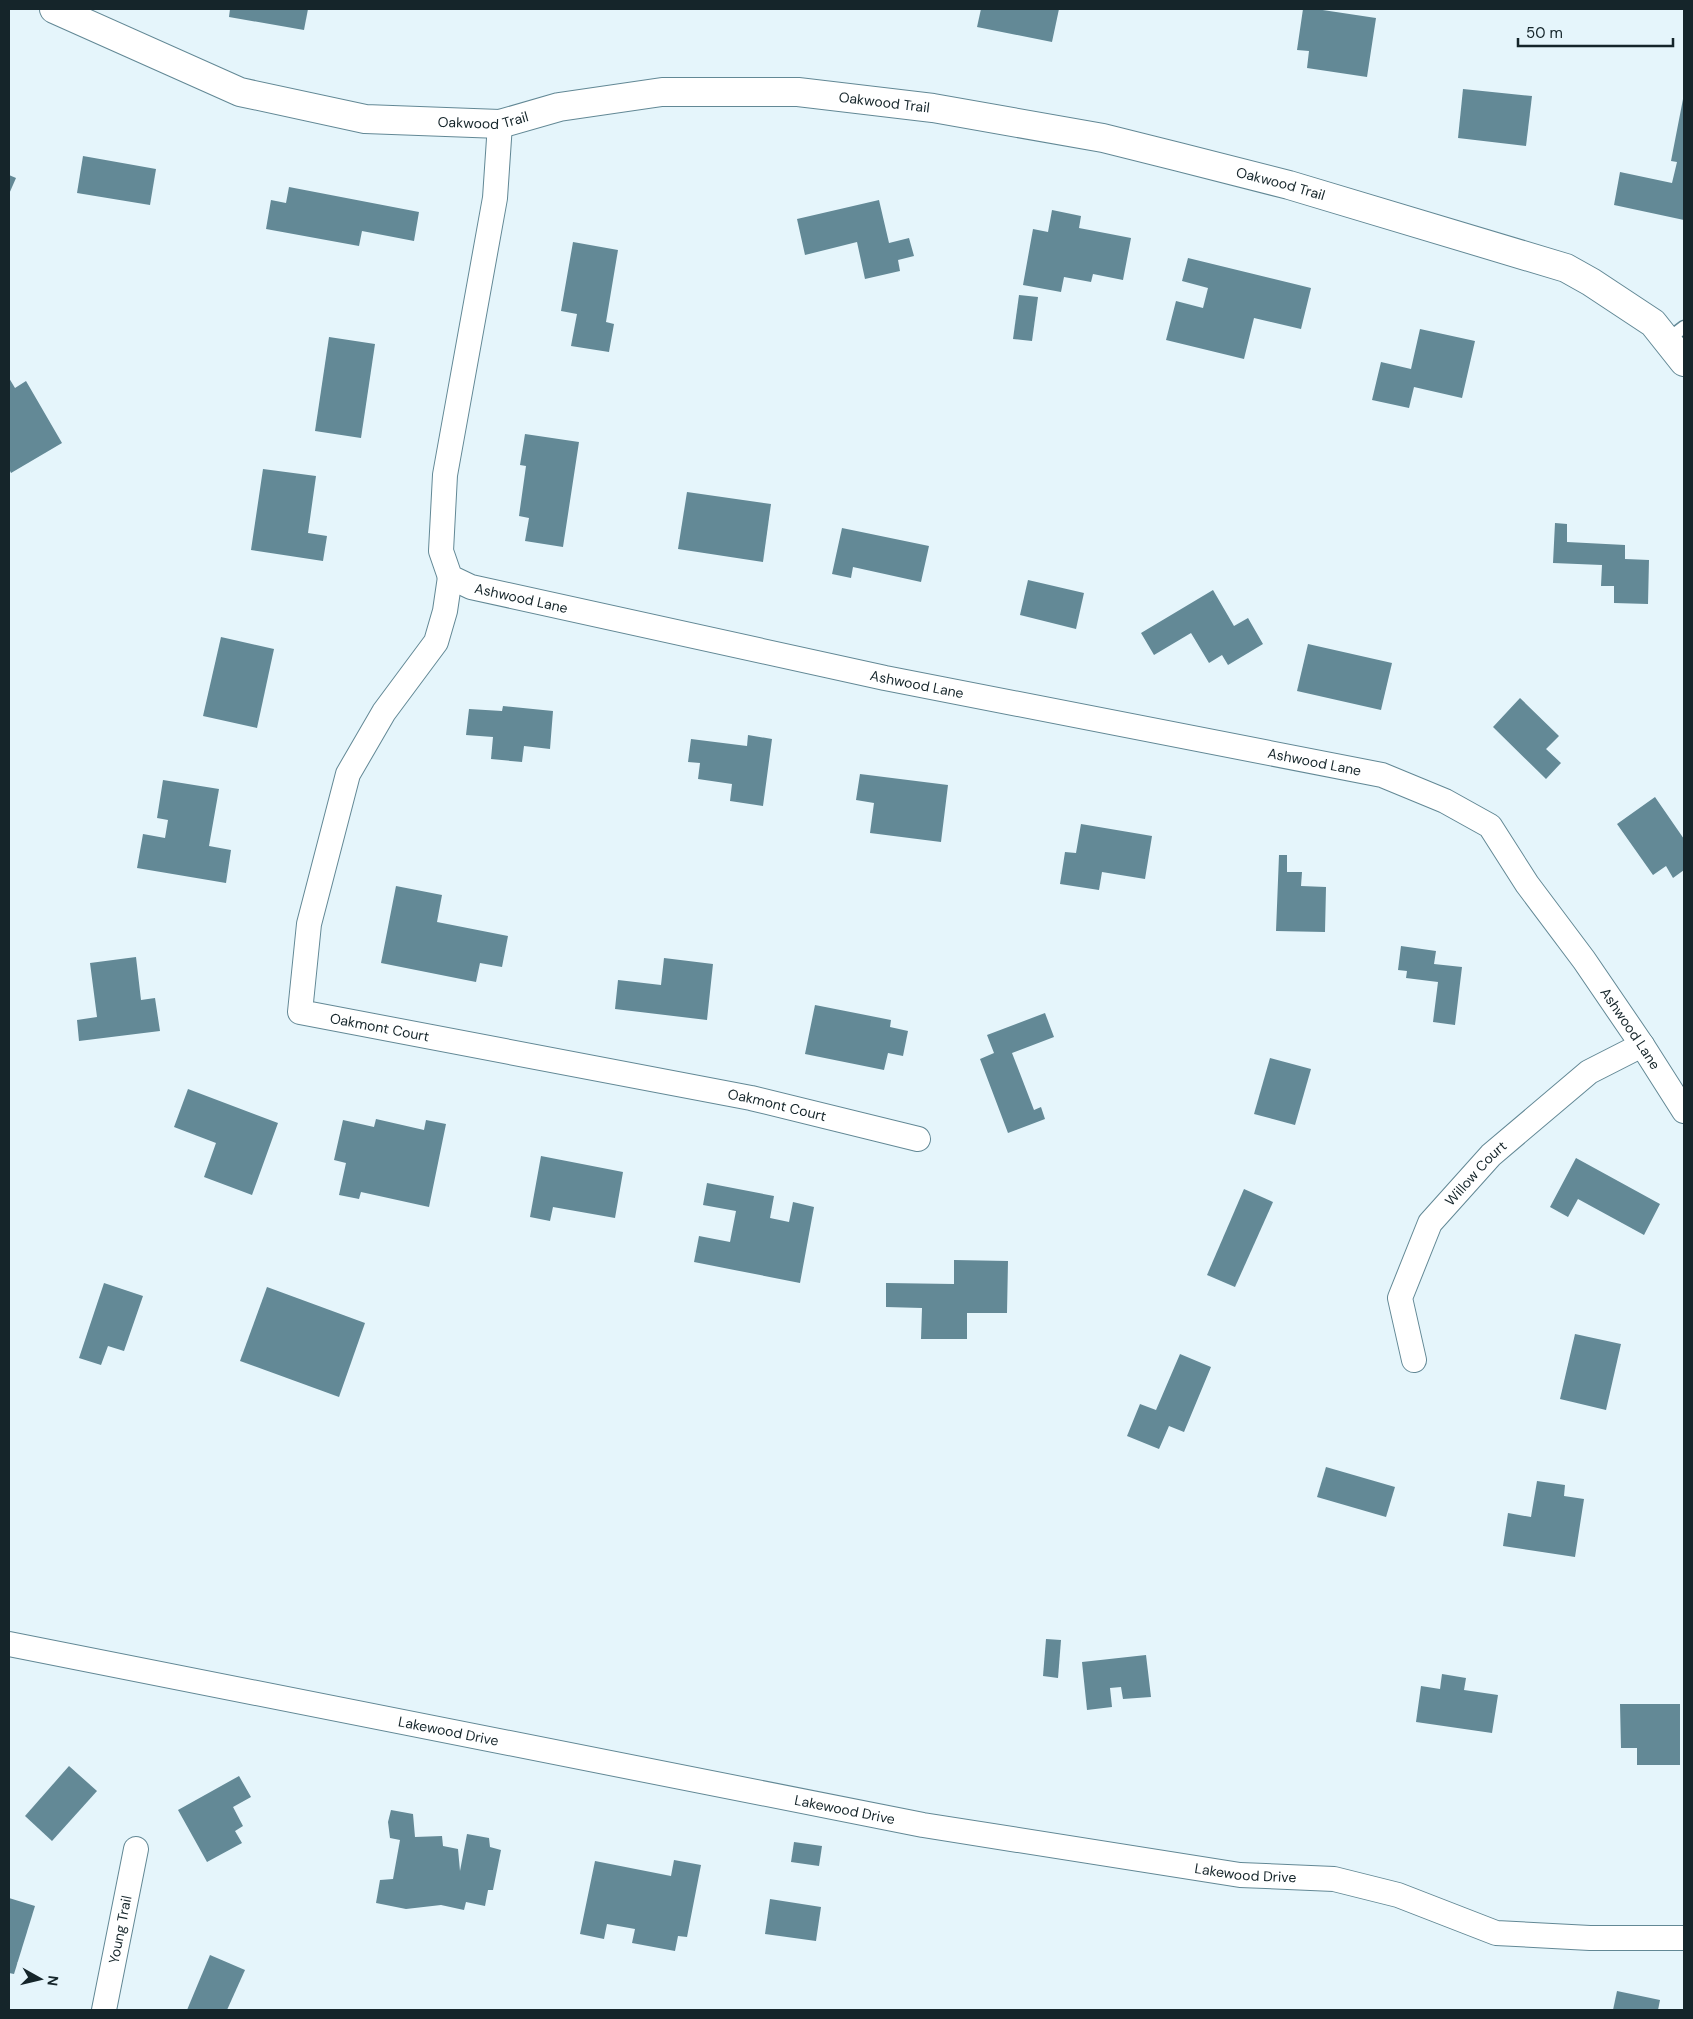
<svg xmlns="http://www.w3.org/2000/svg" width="1693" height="2019" font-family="'DM Sans',sans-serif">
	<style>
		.building { fill: #638996 }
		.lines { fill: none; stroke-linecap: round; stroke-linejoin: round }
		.service-casing { stroke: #628895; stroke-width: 15 }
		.minor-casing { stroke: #628895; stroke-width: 26 }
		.tertiary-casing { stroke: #628895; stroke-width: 30 }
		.service { stroke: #fff; stroke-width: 12 }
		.minor { stroke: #fff; stroke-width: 24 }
		.tertiary { stroke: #fff; stroke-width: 28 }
		.labels { text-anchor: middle; stroke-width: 4; stroke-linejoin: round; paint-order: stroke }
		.street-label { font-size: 14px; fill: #15252a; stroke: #e5f5fb }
	</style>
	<rect width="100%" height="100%" fill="#e5f5fb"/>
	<g class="building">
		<polygon points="230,9 308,9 304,30 229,17"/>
		<polygon points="981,9 1059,9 1052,42 977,27"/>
		<polygon points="1303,9 1316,9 1376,18 1367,77 1307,68 1309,51 1297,50"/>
		<polygon points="1463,89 1532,96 1526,146 1458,138"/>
		<polygon points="1683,99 1684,220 1614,205 1620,172 1672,183 1677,162 1671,161"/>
		<polygon points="83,156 156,169 150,205 77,193"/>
		<polygon points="9,175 16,178 9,194"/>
		<polygon points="289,187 419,212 414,241 362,231 359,246 266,229 271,200 286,203"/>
		<polygon points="879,200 889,243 909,238 914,256 898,260 900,271 865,279 857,242 805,255 797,219"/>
		<polygon points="1052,210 1081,216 1079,228 1131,238 1123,280 1093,274 1091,282 1064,277 1061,292 1023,285 1033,229 1048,232"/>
		<polygon points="573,242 618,250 606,322 614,324 609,352 571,346 577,314 561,311"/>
		<polygon points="1188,258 1311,288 1301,329 1254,318 1244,359 1166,340 1176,301 1203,308 1208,288 1182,281"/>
		<polygon points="1019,295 1038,297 1032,341 1013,339"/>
		<polygon points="1420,329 1475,341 1462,398 1414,387 1409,408 1372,400 1381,362 1411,369"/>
		<polygon points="329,337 375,344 361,438 315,431"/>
		<polygon points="9,378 15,388 26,381 62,443 11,473 9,469"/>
		<polygon points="525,434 579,442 563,547 525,541 529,518 519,516 526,466 520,465"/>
		<polygon points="263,469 316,476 308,533 327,536 323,561 251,550"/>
		<polygon points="687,492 771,504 763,562 678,549"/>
		<polygon points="1555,523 1567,524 1567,542 1625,545 1625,559 1649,560 1648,604 1614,603 1614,586 1601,586 1602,565 1553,563"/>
		<polygon points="842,528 929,546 921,582 853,567 851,578 832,574"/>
		<polygon points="1028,580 1084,593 1076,629 1020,615"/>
		<polygon points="1213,590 1234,626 1248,618 1263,644 1228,665 1222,655 1209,663 1191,633 1154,655 1141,633"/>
		<polygon points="221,637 274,649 257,728 203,716"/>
		<polygon points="1308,644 1392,663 1381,710 1297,691"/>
		<polygon points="1520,698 1559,736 1546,749 1561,763 1546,779 1493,727"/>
		<polygon points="503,706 553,711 550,749 524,746 522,762 491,759 493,737 466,735 469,709 502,711"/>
		<polygon points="748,735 772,739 763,806 730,801 732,784 698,779 700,763 688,762 691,739 747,746"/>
		<polygon points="860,774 948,785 941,842 870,833 874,803 856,800"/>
		<polygon points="163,780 219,789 209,846 231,850 226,883 137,868 143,834 165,838 168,820 157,818"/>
		<polygon points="1655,797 1684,839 1684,870 1673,878 1666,866 1653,875 1617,824"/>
		<polygon points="1081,824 1152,836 1145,879 1102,872 1099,890 1060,884 1065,852 1076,853"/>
		<polygon points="1279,855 1287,855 1287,872 1302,872 1301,886 1326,887 1325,932 1276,931"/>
		<polygon points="396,886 442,895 437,922 508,936 502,967 480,963 476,982 381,963"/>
		<polygon points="1401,946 1436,951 1434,964 1462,967 1455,1025 1433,1022 1438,982 1406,978 1407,971 1398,970"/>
		<polygon points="136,957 141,1000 155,998 160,1031 79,1041 77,1020 97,1017 90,963"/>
		<polygon points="664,958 713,964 707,1020 615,1009 618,980 661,985"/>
		<polygon points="815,1005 891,1020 890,1027 908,1031 903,1056 888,1053 884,1070 805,1054"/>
		<polygon points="1045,1013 1054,1037 1012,1053 1034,1110 1041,1107 1045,1119 1008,1133 980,1059 994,1053 987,1035"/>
		<polygon points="1270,1058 1311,1069 1295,1125 1254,1114"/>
		<polygon points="188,1089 278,1123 252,1195 204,1177 216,1143 174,1127"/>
		<polygon points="376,1119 424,1130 426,1120 446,1124 429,1207 361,1192 359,1199 339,1195 346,1163 334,1160 343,1120 374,1127"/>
		<polygon points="541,1156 623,1172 615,1218 553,1207 550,1221 530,1217"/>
		<polygon points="1576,1158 1660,1204 1644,1235 1578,1199 1568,1217 1550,1207"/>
		<polygon points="707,1183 774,1196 770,1218 789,1222 793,1202 814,1207 800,1283 694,1262 699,1236 730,1242 736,1211 703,1205"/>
		<polygon points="1244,1189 1273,1202 1235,1287 1207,1275"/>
		<polygon points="954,1260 1008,1261 1007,1313 967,1313 967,1339 921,1339 922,1308 886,1307 886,1283 954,1284"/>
		<polygon points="104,1283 143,1296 124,1351 108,1346 101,1365 79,1358"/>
		<polygon points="267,1287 365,1323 339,1397 240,1361"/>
		<polygon points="1575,1334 1621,1344 1606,1410 1560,1399"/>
		<polygon points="1180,1354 1211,1367 1184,1432 1169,1426 1159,1449 1127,1436 1140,1404 1156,1410"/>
		<polygon points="1326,1467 1395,1487 1386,1517 1317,1497"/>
		<polygon points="1537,1481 1565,1485 1564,1496 1584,1499 1575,1557 1503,1546 1508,1513 1531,1517"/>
		<polygon points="1046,1639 1061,1640 1058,1678 1043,1676"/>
		<polygon points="1146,1655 1151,1697 1123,1699 1121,1687 1110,1688 1112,1707 1087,1710 1082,1662"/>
		<polygon points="1442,1674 1466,1678 1464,1690 1498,1695 1492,1733 1416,1722 1421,1686 1440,1689"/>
		<polygon points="1620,1704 1680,1704 1680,1765 1637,1765 1637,1748 1621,1748"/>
		<polygon points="69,1766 97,1791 52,1841 25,1816"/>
		<polygon points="239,1776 251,1797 233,1807 243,1826 235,1831 242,1843 207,1862 178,1810"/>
		<polygon points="391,1810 413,1814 415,1837 442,1836 443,1846 458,1849 460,1871 467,1834 489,1838 490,1847 501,1850 493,1890 488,1890 485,1906 466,1902 464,1910 441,1905 406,1909 376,1903 380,1880 393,1879 400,1840 390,1838 388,1822"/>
		<polygon points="794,1842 822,1846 819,1866 791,1862"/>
		<polygon points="674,1860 701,1865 687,1937 678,1936 675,1951 632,1943 635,1929 607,1924 604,1939 580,1934 595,1861 671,1876"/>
		<polygon points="9,1898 35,1906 14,1974 9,1973"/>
		<polygon points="770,1899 821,1907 816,1941 765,1934"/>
		<polygon points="210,1955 245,1970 227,2010 187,2010"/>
		<polygon points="1617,1991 1660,2000 1658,2010 1613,2010"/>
	</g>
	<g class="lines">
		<g class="service-casing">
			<polyline id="service" points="1667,340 1684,327"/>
		</g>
		<g class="minor-casing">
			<g id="minor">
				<path id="s1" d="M500 124 495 198 445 475 441 551 450 577 471 587 885 678 1382 775 1445 801 1490 826 1527 884 1584 960 1642 1045 1684 1111"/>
				<path id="s2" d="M450 577 445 611 436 642 384 712 348 774 309 924 300 1012 751 1098 918 1139"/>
				<path id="s3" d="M1414 1360 1400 1298 1430 1223 1491 1155 1589 1072 1642 1045"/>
				<path id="s4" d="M9 1644 923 1825 1240 1875 1334 1879 1398 1895 1496 1933 1590 1938H1684"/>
				<path id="s5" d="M104 2010 136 1849"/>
			</g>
		</g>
		<g class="tertiary-casing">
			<g id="tertiary">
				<path id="s6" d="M54 9 240 92 365 119 500 124 559 107 662 92H798L933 108 1103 138 1179 157 1289 185 1566 268 1591 282 1653 323 1684 362"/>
			</g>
		</g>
		<use href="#service" class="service"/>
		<use href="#minor" class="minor"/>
		<use href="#tertiary" class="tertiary"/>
	</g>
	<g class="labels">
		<g class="street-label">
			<text dy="5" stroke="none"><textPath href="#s6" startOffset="855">Oakwood Trail</textPath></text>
			<text dy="5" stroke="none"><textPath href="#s6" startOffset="450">Oakwood Trail</textPath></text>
			<text dy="5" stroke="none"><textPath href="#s6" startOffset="1260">Oakwood Trail</textPath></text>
			<text dy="5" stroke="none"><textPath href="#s1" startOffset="534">Ashwood Lane</textPath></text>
			<text dy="5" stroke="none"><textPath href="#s1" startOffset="939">Ashwood Lane</textPath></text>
			<text dy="5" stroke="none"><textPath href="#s1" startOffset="1344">Ashwood Lane</textPath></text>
			<text dy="5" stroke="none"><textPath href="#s2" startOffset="550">Oakmont Court</textPath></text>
			<text dy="5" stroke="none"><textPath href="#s1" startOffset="1779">Ashwood Lane</textPath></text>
			<text dy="5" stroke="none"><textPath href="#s2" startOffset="955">Oakmont Court</textPath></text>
			<text dy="5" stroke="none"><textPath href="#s3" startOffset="212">Willow Court</textPath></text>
			<text dy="5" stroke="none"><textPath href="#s4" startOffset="448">Lakewood Drive</textPath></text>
			<text dy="5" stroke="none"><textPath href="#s4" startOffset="852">Lakewood Drive</textPath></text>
			<text dy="5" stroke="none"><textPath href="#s4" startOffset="1258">Lakewood Drive</textPath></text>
			<text dy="5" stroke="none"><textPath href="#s5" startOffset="82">Young Trail</textPath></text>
		</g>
	</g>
	<rect width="1693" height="2019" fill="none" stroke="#15252a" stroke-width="20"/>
	<g transform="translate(40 1979) rotate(98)" stroke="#e5f5fb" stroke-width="4" paint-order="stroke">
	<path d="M0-4L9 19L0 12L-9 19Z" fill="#15252a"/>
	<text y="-8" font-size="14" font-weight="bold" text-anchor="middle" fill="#15252a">N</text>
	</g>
	<path d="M1518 38v8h155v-8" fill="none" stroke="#15252a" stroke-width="2.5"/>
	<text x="1526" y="38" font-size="15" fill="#15252a" stroke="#e5f5fb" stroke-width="4" paint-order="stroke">50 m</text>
</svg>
